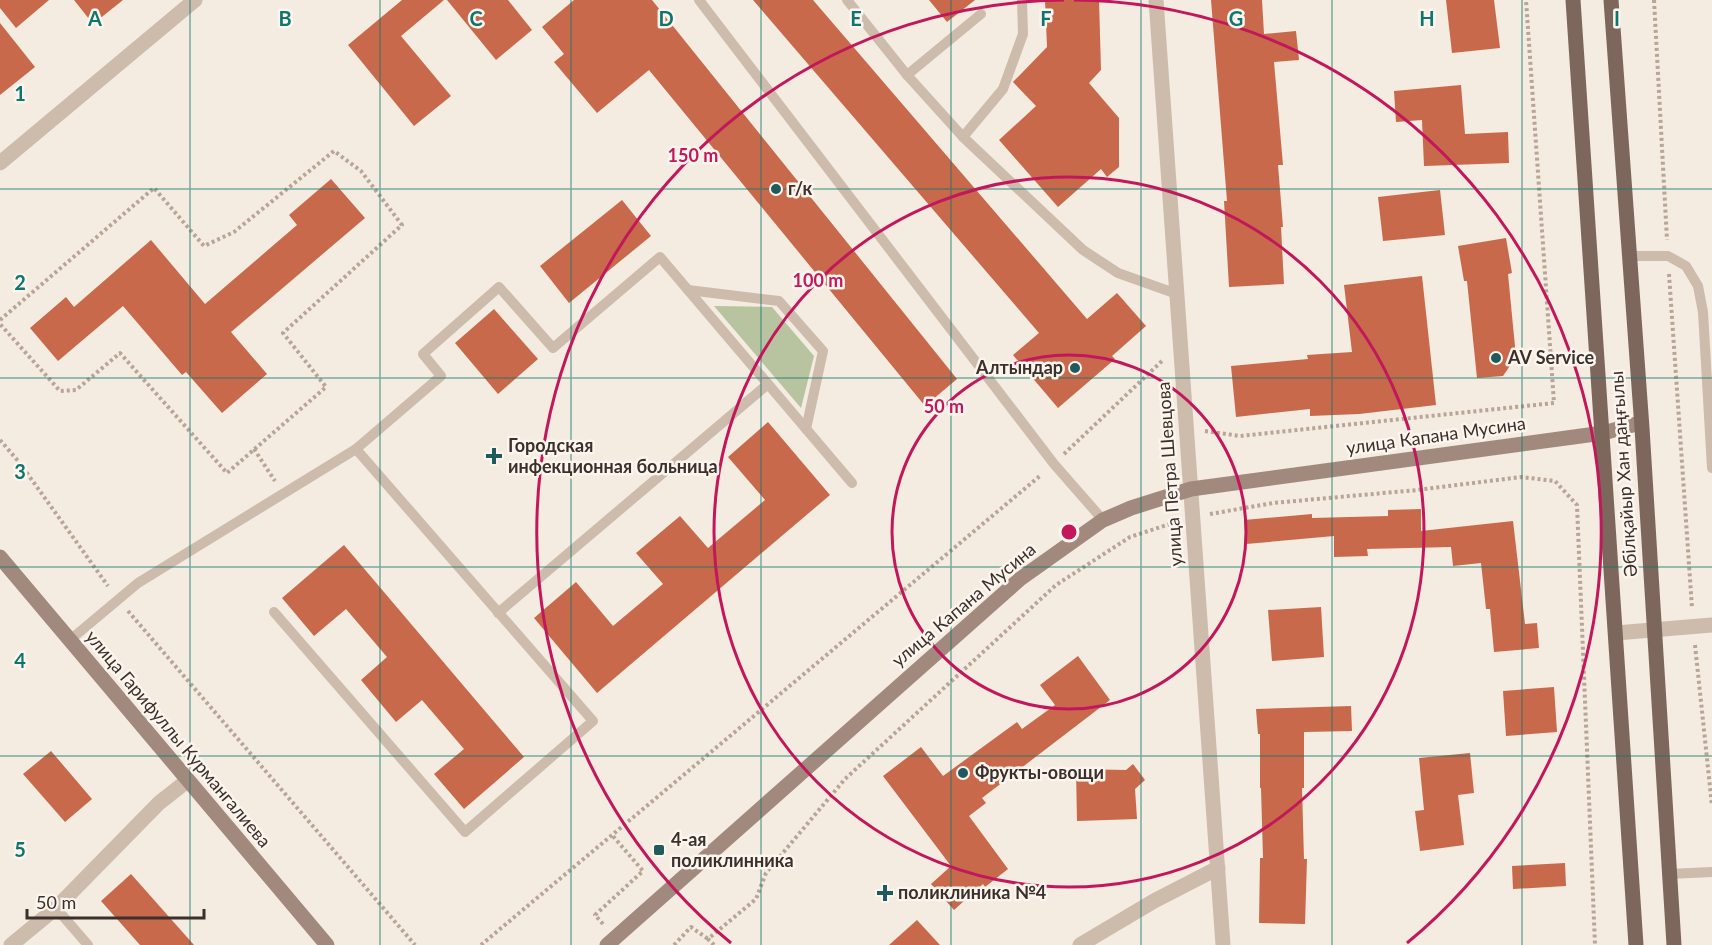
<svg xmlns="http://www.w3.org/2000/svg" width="1712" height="945" font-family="Lato,sans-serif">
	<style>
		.grass { fill: #b8c4a0 }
		.building { fill: #c8694b }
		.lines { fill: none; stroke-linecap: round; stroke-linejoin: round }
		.path { stroke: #b9a596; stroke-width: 4; stroke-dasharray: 3 3; stroke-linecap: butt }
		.lane { stroke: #cdbbac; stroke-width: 10 }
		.street { stroke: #cdbbac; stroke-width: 15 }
		.secondary { stroke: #a18a7d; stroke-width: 15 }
		.primary { stroke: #7d675c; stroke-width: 15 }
		.grid { fill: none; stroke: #0f766e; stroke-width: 1.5; stroke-opacity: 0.55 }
		.ring { fill: none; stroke: #c2185b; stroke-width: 3 }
		.poi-dot { fill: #1f5a5e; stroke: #fbf5ee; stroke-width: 2 }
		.labels { text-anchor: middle; stroke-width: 5; stroke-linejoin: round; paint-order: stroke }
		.poi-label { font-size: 18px; font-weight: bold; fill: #3b302b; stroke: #fbf5ee; text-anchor: start }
		.street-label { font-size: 18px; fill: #3b302b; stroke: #fbf5ee }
		.grid-label { font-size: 20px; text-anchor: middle; font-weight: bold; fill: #0f766e; stroke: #fbf5ee; stroke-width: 5; stroke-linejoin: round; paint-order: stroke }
		.centre { fill: #c2185b; stroke: #fbf5ee; stroke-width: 3 }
		.ring-label { font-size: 18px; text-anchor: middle; font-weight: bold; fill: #c2185b; stroke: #fbf5ee; stroke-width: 5; stroke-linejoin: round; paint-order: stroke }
	</style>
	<rect width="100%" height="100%" fill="#f4ebe1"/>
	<polygon class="grass" points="714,306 772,307 814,356 801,408"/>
	<g class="building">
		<polygon points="0,0 49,0 16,28 0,8"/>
		<polygon points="74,0 123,0 93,24"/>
		<polygon points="402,0 444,0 401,36 451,96 414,126 348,45"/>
		<polygon points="447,0 508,0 532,30 496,60"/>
		<polygon points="574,0 652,0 957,379 925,406 649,70 597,113 554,62 564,54 542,27"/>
		<polygon points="753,0 813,0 1087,319 1117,293 1146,326 1112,356 1115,359 1058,408 1013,355 1039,333"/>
		<polygon points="929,0 975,0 947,22"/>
		<polygon points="1045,0 1099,0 1101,70 1089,83 1119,118 1119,167 1107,177 1101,169 1058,207 999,140 1036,106 1013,82 1047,47"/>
		<polygon points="1211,0 1262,0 1264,34 1296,31 1299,60 1274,62 1283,165 1278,165 1283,227 1281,227 1284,284 1229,287 1224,201 1227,201"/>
		<polygon points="1446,0 1494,0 1500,48 1452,53"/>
		<polygon points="0,23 35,67 0,95"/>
		<polygon points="1461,85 1465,134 1508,132 1509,163 1424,166 1422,120 1396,122 1394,91"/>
		<polygon points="331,179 365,218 231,332 267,374 222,413 186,372 182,375 123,306 58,361 30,328 66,297 74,307 151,240 205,304 297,225 289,215"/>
		<polygon points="1440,190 1445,235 1383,241 1378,197"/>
		<polygon points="622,200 651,236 569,303 540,266"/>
		<polygon points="1506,238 1512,273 1508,274 1516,357 1503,376 1477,378 1467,281 1464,281 1458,246"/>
		<polygon points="1422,276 1436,405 1359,414 1310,416 1310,409 1236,417 1231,366 1308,359 1307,355 1352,352 1344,285"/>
		<polygon points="494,309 538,359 498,394 455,343"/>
		<polygon points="768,422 830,495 597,693 534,618 576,582 613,626 663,584 636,553 680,516 708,548 765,500 728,457"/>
		<polygon points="1421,509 1421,531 1513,521 1525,624 1537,623 1539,648 1494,652 1490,609 1486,609 1481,563 1453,566 1451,547 1367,549 1368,556 1334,557 1334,536 1246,544 1244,520 1312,514 1312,518 1388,516 1388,510"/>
		<polygon points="344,545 524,757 464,809 434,774 464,749 422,700 396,722 361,680 387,657 346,609 314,636 282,598"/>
		<polygon points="1321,607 1324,657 1272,661 1268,610"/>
		<polygon points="1078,656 1110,700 982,798 986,803 969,816 1008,869 985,887 983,884 954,910 931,884 951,866 883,776 921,747 943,776 1017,722 1022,729 1055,705 1040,685"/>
		<polygon points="1554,687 1557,732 1506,736 1503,691"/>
		<polygon points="1351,706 1352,731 1304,732 1304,788 1302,788 1304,859 1307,859 1305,924 1259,923 1260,858 1263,858 1261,788 1260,788 1260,734 1258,734 1256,709"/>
		<polygon points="51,751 92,799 65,822 23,774"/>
		<polygon points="1470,753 1474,793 1458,795 1464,845 1420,851 1415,811 1424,810 1419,758"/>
		<polygon points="1133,764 1145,780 1135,789 1137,819 1077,821 1076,769 1126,770"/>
		<polygon points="1565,863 1566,886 1513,889 1512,866"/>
		<polygon points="131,874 194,945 140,945 101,901"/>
		<polygon points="917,920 940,945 889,945"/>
	</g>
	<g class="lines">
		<g class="path">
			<polyline points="1654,0 1667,240"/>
			<polyline points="1669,274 1692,608"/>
			<polyline points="0,320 154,188 204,246 234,232 334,151 361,171 402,225 283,333 326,387 227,473 120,353 76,390 60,391 0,324"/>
			<polyline points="1205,431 1240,436 1554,403 1526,0"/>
			<polyline points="0,440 19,462 108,586"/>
			<polyline points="254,449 275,481"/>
			<polyline points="1064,454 1163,360"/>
			<polyline points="1210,514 1273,503 1417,490 1521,477 1555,481 1577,505 1595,945"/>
			<polyline points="128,611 415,945"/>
			<polyline points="1695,645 1712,806"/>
			<polyline points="603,924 595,915 643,871 612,835"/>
			<polyline points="481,945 1041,475"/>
			<polyline points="674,945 691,927 708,939"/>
			<polyline points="714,945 708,939 756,899 766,873 845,779 1056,585 1130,537 1176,522"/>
		</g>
		<g class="lane">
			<polyline points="699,0 1054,464 1103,520"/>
			<polyline points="847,0 907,75 963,137 1083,250 1118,273 1177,294"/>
			<polyline points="907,75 981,14"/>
			<polyline points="963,137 1003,89 1023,34 1022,0"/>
			<polyline points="1629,256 1668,256 1686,266 1698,286 1703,312 1712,468"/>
			<polyline points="688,290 779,301 823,351 806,429"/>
			<polyline points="356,449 441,376 423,354 499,287 553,348 660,257 852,483"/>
			<polyline points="498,613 768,384"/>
			<polyline points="70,640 138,583 356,449 593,721 465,832 274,612"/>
			<polyline points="1669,874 1712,872"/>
			<polyline points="56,908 88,945"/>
		</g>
		<g class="street">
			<polyline points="1156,0 1223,945"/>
			<polyline points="0,163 195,0"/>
			<polyline points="1616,633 1712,625"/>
			<polyline points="11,945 56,908 159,803 187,781"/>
			<polyline points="1080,945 1154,901 1218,868"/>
		</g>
		<g class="secondary">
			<polyline points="0,557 327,945"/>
			<polyline points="607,945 1020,579 1103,520 1131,508 1191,489 1603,433 1640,423"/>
		</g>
		<g class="primary">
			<polyline points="1573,0 1636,945"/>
			<polyline points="1611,0 1642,428 1674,945"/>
		</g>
	</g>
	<path class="grid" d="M190 0V945M380 0V945M571 0V945M761 0V945M951 0V945M1141 0V945M1332 0V945M1522 0V945M0 189H1712M0 378H1712M0 567H1712M0 756H1712"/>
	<g class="ring">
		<circle cx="1069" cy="532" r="177"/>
		<circle cx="1069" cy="532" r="355"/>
		<path d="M731 943A532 532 0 0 1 1064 0M1074 0A532 532 0 0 1 1407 943"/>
	</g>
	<g class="poi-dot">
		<circle cx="776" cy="189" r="6"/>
		<circle cx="1496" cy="358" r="6"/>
		<circle cx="1075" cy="368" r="6"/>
		<path d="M491 447h6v6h6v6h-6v6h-6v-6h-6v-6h6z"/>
		<circle cx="963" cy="773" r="6"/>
		<rect x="653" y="844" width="12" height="12" rx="3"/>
		<path d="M882 884h6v6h6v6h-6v6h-6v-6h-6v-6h6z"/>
	</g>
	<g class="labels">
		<g class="poi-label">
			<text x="788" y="195">г/к</text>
			<text x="1508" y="364">AV Service</text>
			<text x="1063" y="374" text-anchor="end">Алтындар</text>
			<text x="508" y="452">Городская<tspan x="508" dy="21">инфекционная больница</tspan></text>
			<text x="975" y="779">Фрукты-овощи</text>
			<text x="671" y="846">4-ая<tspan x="671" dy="21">поликлинника</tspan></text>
			<text x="898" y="899">поликлиника №4</text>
		</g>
		<g class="street-label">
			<text transform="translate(1436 436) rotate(-8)" y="6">улица Капана Мусина</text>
			<text transform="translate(1170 474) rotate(-94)" y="6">улица Петра Шевцова</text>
			<text transform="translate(1624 474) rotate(-94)" y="6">Әбілқайыр Хан даңғылы</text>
			<text transform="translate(964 605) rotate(-40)" y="6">улица Капана Мусина</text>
			<text transform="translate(178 739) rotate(50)" y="6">улица Гарифуллы Курмангалиева</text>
		</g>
	</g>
	<g class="grid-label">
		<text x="95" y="26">A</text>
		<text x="285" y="26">B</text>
		<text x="476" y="26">C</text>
		<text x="666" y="26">D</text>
		<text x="856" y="26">E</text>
		<text x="1046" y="26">F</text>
		<text x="1236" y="26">G</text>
		<text x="1427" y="26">H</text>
		<text x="1617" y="26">I</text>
		<text x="20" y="101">1</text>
		<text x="20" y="290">2</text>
		<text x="20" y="479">3</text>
		<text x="20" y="668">4</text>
		<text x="20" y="857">5</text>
	</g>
	<circle cx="1069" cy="532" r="9" class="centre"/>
	<g class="ring-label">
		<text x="693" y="162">150 m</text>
		<text x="818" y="287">100 m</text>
		<text x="944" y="413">50 m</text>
	</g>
	<path d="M27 909v9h177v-9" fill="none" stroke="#3b302b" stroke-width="3"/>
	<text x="36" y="909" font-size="18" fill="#3b302b" stroke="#fbf5ee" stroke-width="4.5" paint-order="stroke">50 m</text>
</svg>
